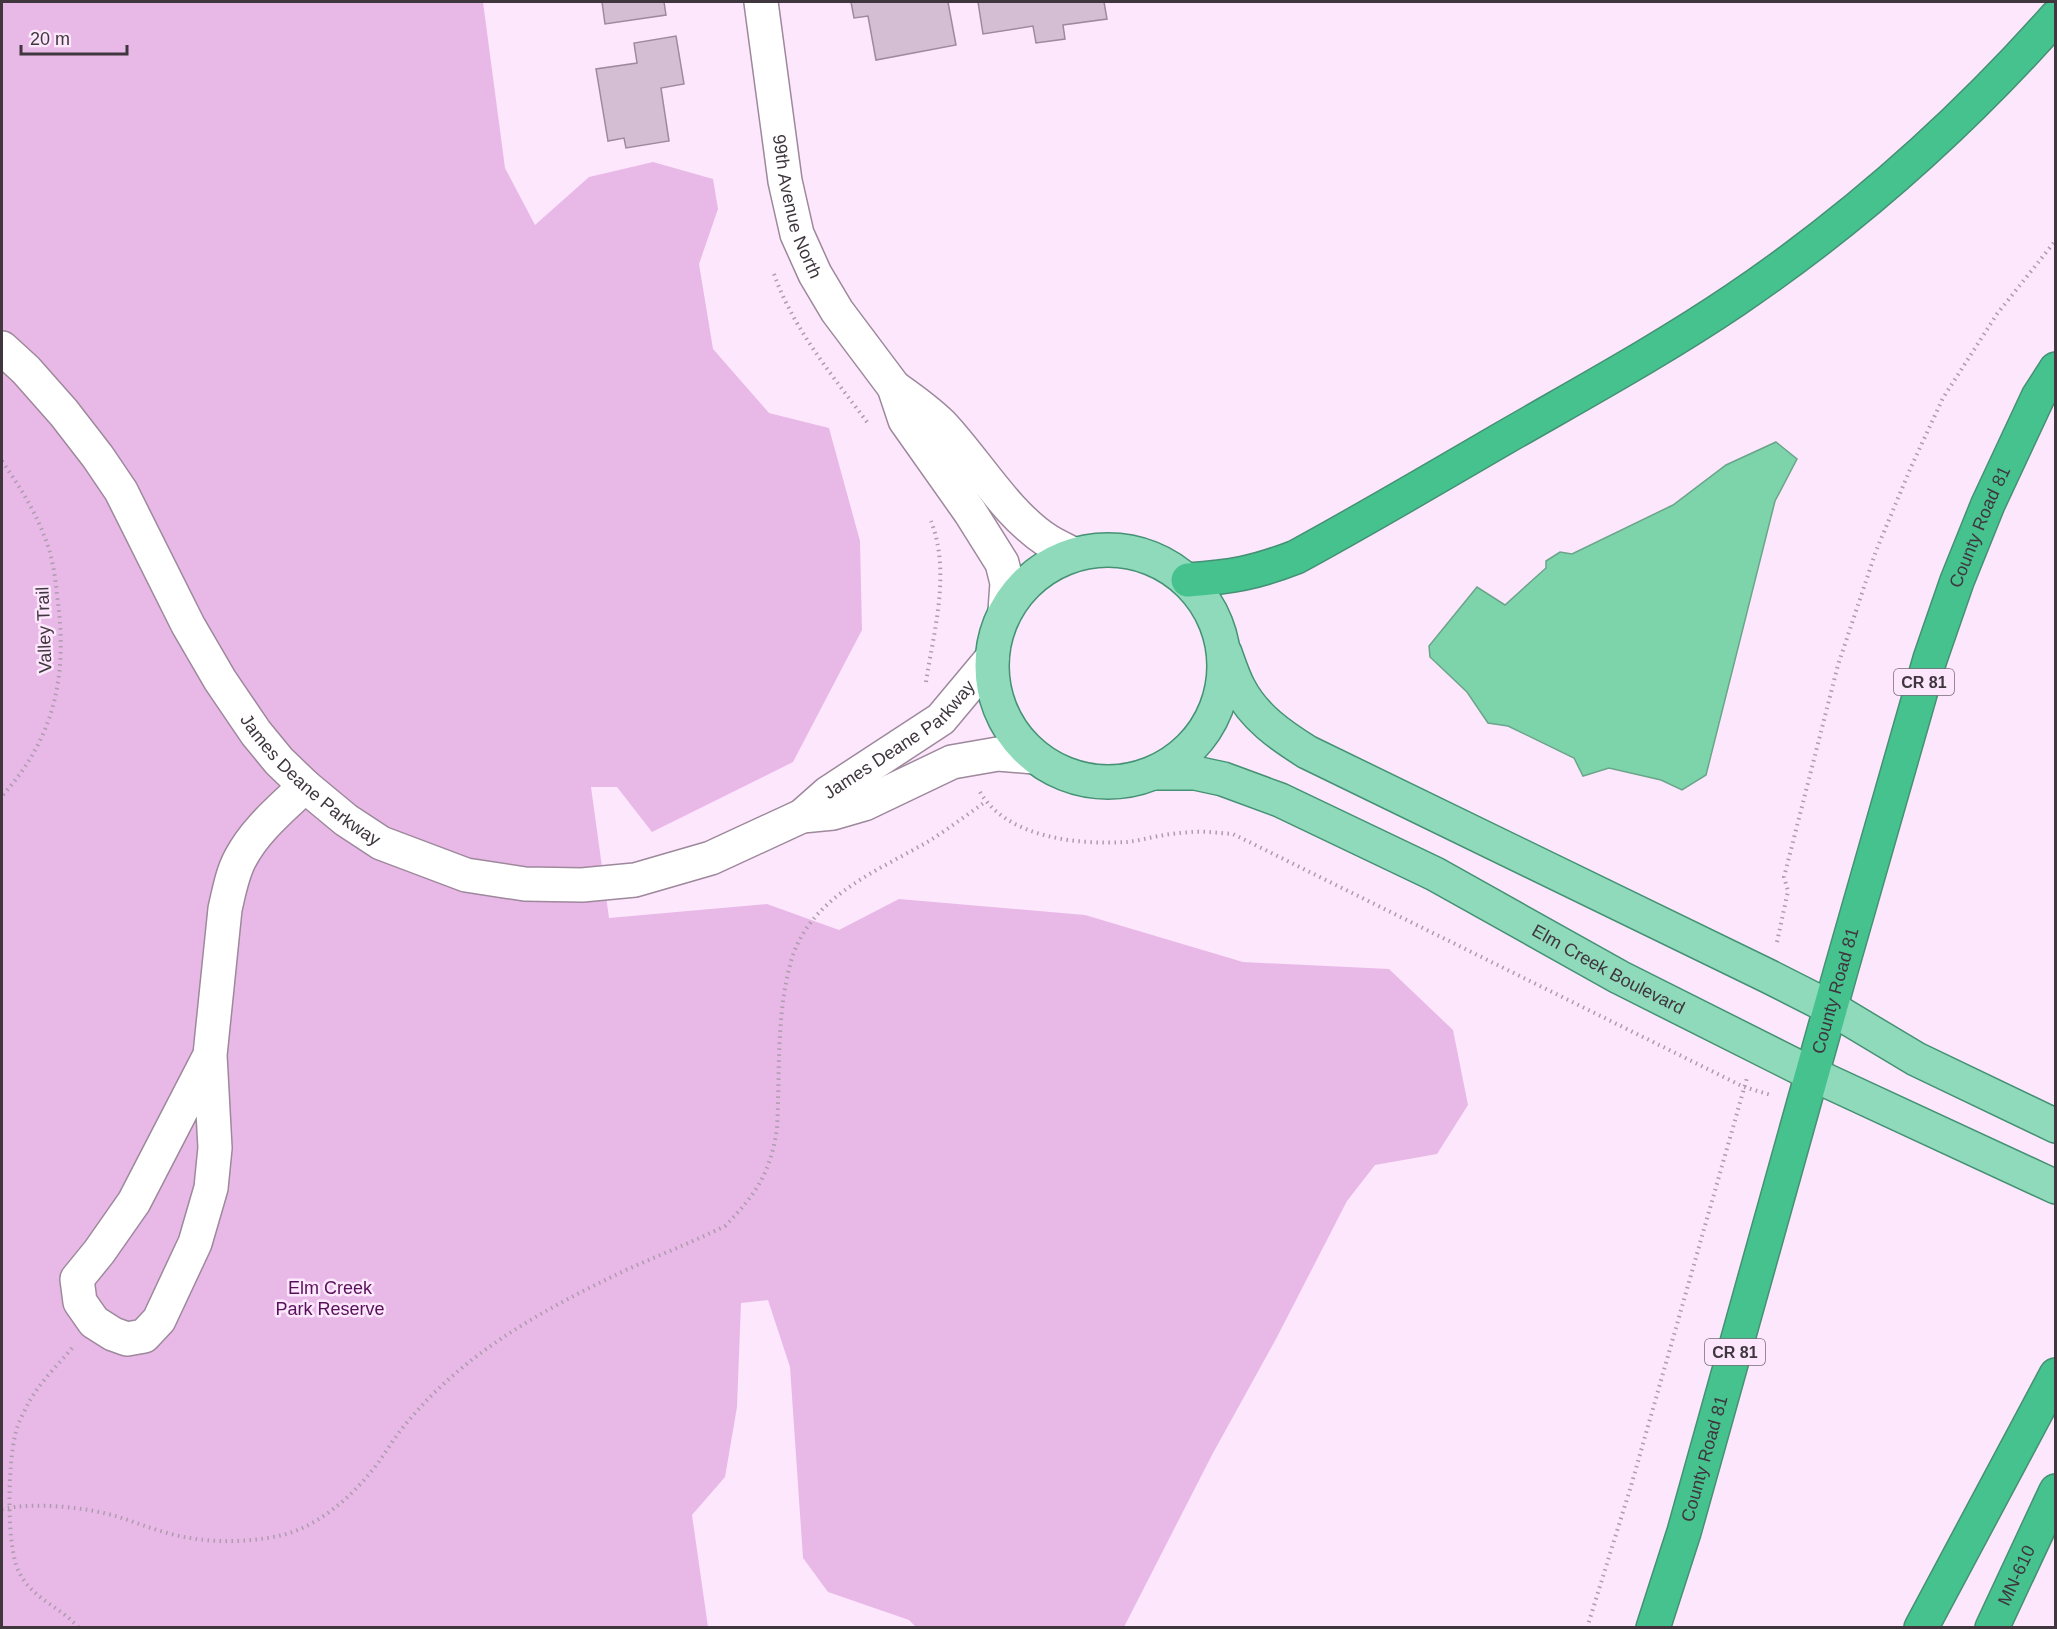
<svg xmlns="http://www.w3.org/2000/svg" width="2057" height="1629" font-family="Helvetica,sans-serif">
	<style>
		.green { fill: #e8b9e7 }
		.water { fill: #7dd4ab; stroke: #6aa58a; stroke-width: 1.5 }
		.building { fill: #d3bed3; stroke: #9e8a9e; stroke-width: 1.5 }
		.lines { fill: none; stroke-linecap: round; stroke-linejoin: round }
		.minor-casing { stroke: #9d889c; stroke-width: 36 }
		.major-casing { stroke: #449173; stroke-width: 36 }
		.highway-casing { stroke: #449173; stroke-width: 36 }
		.path { stroke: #ad9cad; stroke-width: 4; stroke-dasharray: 1.5 4.5; stroke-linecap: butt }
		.minor { stroke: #fff; stroke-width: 33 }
		.major { stroke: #90dabc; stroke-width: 33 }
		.highway { stroke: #46c28f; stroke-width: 33 }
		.labels { text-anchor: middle; stroke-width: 5; stroke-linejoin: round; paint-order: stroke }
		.shield { fill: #fde7fd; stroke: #786b77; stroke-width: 1.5 }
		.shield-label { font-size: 16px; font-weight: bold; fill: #3f363e }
		.street-label { font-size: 18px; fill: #3f363e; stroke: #fde7fd }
		.park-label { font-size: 18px; fill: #571059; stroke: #fde7fd }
	</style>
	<rect width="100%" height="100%" fill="#fde7fd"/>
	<polygon class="green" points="2,2 483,2 505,168 535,225 589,177 653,162 713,179 718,209 699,264 713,349 769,413 829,428 860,541 862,630 793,762 652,832 617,787 591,787 609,918 767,904 839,930 899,899 1085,915 1243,962 1389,969 1453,1030 1468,1105 1437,1154 1375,1165 1347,1201 1276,1339 1213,1453 1124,1627 916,1627 909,1620 828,1592 803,1558 790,1367 768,1300 741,1303 737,1407 725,1477 692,1515 708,1627 2,1628"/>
	<polygon class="water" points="1776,442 1797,459 1775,501 1706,775 1682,790 1661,780 1609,768 1583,776 1574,758 1508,726 1488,723 1467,692 1430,657 1429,646 1477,587 1505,605 1546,568 1546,561 1560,552 1572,554 1673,505 1726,465"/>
	<g class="building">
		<polygon points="602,2 664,2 666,15 605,24"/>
		<polygon points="851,2 948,2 956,45 876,60 868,16 854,18"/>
		<polygon points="978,2 1104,2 1107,19 1063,25 1065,39 1036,43 1033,26 983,34"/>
		<polygon points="676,36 684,84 661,88 669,141 626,148 624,138 608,141 596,69 637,63 634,43"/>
	</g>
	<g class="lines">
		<g class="minor-casing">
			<g id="minor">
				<path id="s1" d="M761 2 785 181 797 234 815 274 837 311 894 387 905 420 970 512 1002 563 1007 583 1005 611"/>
				<path id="s2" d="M2 348 26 370 64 413 98 457 121 491 188 625 220 680 256 733 279 761 305 786 346 820 381 843 466 875 525 884 582 885 635 880 711 858 802 816 828 793 941 719 992 658"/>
				<path d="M894 387C911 399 927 410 942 425 976 461 1006 514 1048 541 1056 546 1065 550 1073 554"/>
				<polyline points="802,816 833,813 864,804 952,762 998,754 1034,757"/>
				<path d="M210 1055 134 1202 99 1252 77 1279 80 1302 94 1322 113 1334 127 1339 144 1336 159 1320 195 1243 211 1188 215 1148 210 1055 225 909C229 892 232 874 240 859 255 830 281 809 305 786"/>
			</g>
		</g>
		<g class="major-casing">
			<g id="major">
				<circle cx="1108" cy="666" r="116"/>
				<path d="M1225 653C1229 664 1233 677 1239 688 1254 717 1280 735 1307 752L1770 977 1831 1008 1916 1059 2056 1126"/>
				<path id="s3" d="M1156 773H1195L1223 779 1280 800 1435 874 1619 977 1812 1074 2056 1187"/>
			</g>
		</g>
		<g class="highway-casing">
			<g id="highway">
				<path d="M1188 580C1231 577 1255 573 1296 557 1366 519 1435 478 1504 438 1582 393 1661 350 1735 300 1853 220 1961 124 2056 17"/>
				<path id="s4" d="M1653 1628 1684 1532 1841 970 1930 659 1957 581 1988 504 2038 397 2056 369"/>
				<polyline points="1921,1628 2056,1375"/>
				<path id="s5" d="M1992 1628 2056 1491"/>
			</g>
		</g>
		<g class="path">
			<path d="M774 274C794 330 832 375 867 422"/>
			<path d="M2 461C17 483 31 504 41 528 51 550 55 572 57 595 68 674 56 736 2 796"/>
			<path d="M926 682C934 629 951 573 931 521"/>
			<path d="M980 792C1007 838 1078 845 1127 842 1137 841 1148 838 1159 836 1169 834 1180 833 1191 832 1205 831 1219 833 1233 834L1744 1087 1771 1095"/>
			<polyline points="1777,942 1788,891 1784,877 1838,665 1876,551 1911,467 1943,398 1997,314 2056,240"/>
			<path d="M72 1348C58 1365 40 1382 29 1402 24 1412 17 1424 15 1436 8 1464 6 1547 19 1572 32 1599 61 1607 79 1628"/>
			<path d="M2 1509C35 1502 86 1507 119 1517 137 1523 155 1530 175 1535 209 1543 244 1543 278 1536 314 1529 348 1500 370 1473 383 1458 392 1440 405 1425 463 1353 544 1309 626 1270 659 1255 693 1242 725 1226 756 1194 770 1174 777 1129 780 1075 776 1019 790 965 807 898 874 873 929 841 948 829 967 815 985 802"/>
			<polyline points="1587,1628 1631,1486 1747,1078"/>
		</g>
		<use href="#minor" class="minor"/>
		<use href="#major" class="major"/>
		<use href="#highway" class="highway"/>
	</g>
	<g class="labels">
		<g class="shield">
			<rect x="1894" y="669" width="60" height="26" rx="4.5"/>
			<rect x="1705" y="1339" width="60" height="26" rx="4.5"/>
		</g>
		<g class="shield-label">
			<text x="1924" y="688">CR 81</text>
			<text x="1735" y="1358">CR 81</text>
		</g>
		<g class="street-label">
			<text dy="6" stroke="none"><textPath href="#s1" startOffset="208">99th Avenue North</textPath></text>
			<text dy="6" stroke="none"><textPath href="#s4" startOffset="1149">County Road 81</textPath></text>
			<text transform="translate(44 630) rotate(-92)" y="6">Valley Trail</text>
			<text dy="6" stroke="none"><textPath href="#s2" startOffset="1196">James Deane Parkway</textPath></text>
			<text dy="6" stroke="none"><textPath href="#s2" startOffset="536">James Deane Parkway</textPath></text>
			<text dy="6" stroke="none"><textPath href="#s3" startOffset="498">Elm Creek Boulevard</textPath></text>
			<text dy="6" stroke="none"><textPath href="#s4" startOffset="663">County Road 81</textPath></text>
			<text dy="6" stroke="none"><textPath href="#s4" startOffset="177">County Road 81</textPath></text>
			<text dy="6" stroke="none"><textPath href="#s5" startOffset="58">MN-610</textPath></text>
		</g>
		<g class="park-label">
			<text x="330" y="1294">Elm Creek<tspan x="330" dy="21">Park Reserve</tspan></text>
		</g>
	</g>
	<rect width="2057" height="1629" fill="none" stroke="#3f363e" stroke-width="6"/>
	<path d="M21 45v9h106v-9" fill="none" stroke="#3f363e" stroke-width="3"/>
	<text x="30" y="45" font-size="18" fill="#3f363e" stroke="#fde7fd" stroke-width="4.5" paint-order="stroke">20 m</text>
</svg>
